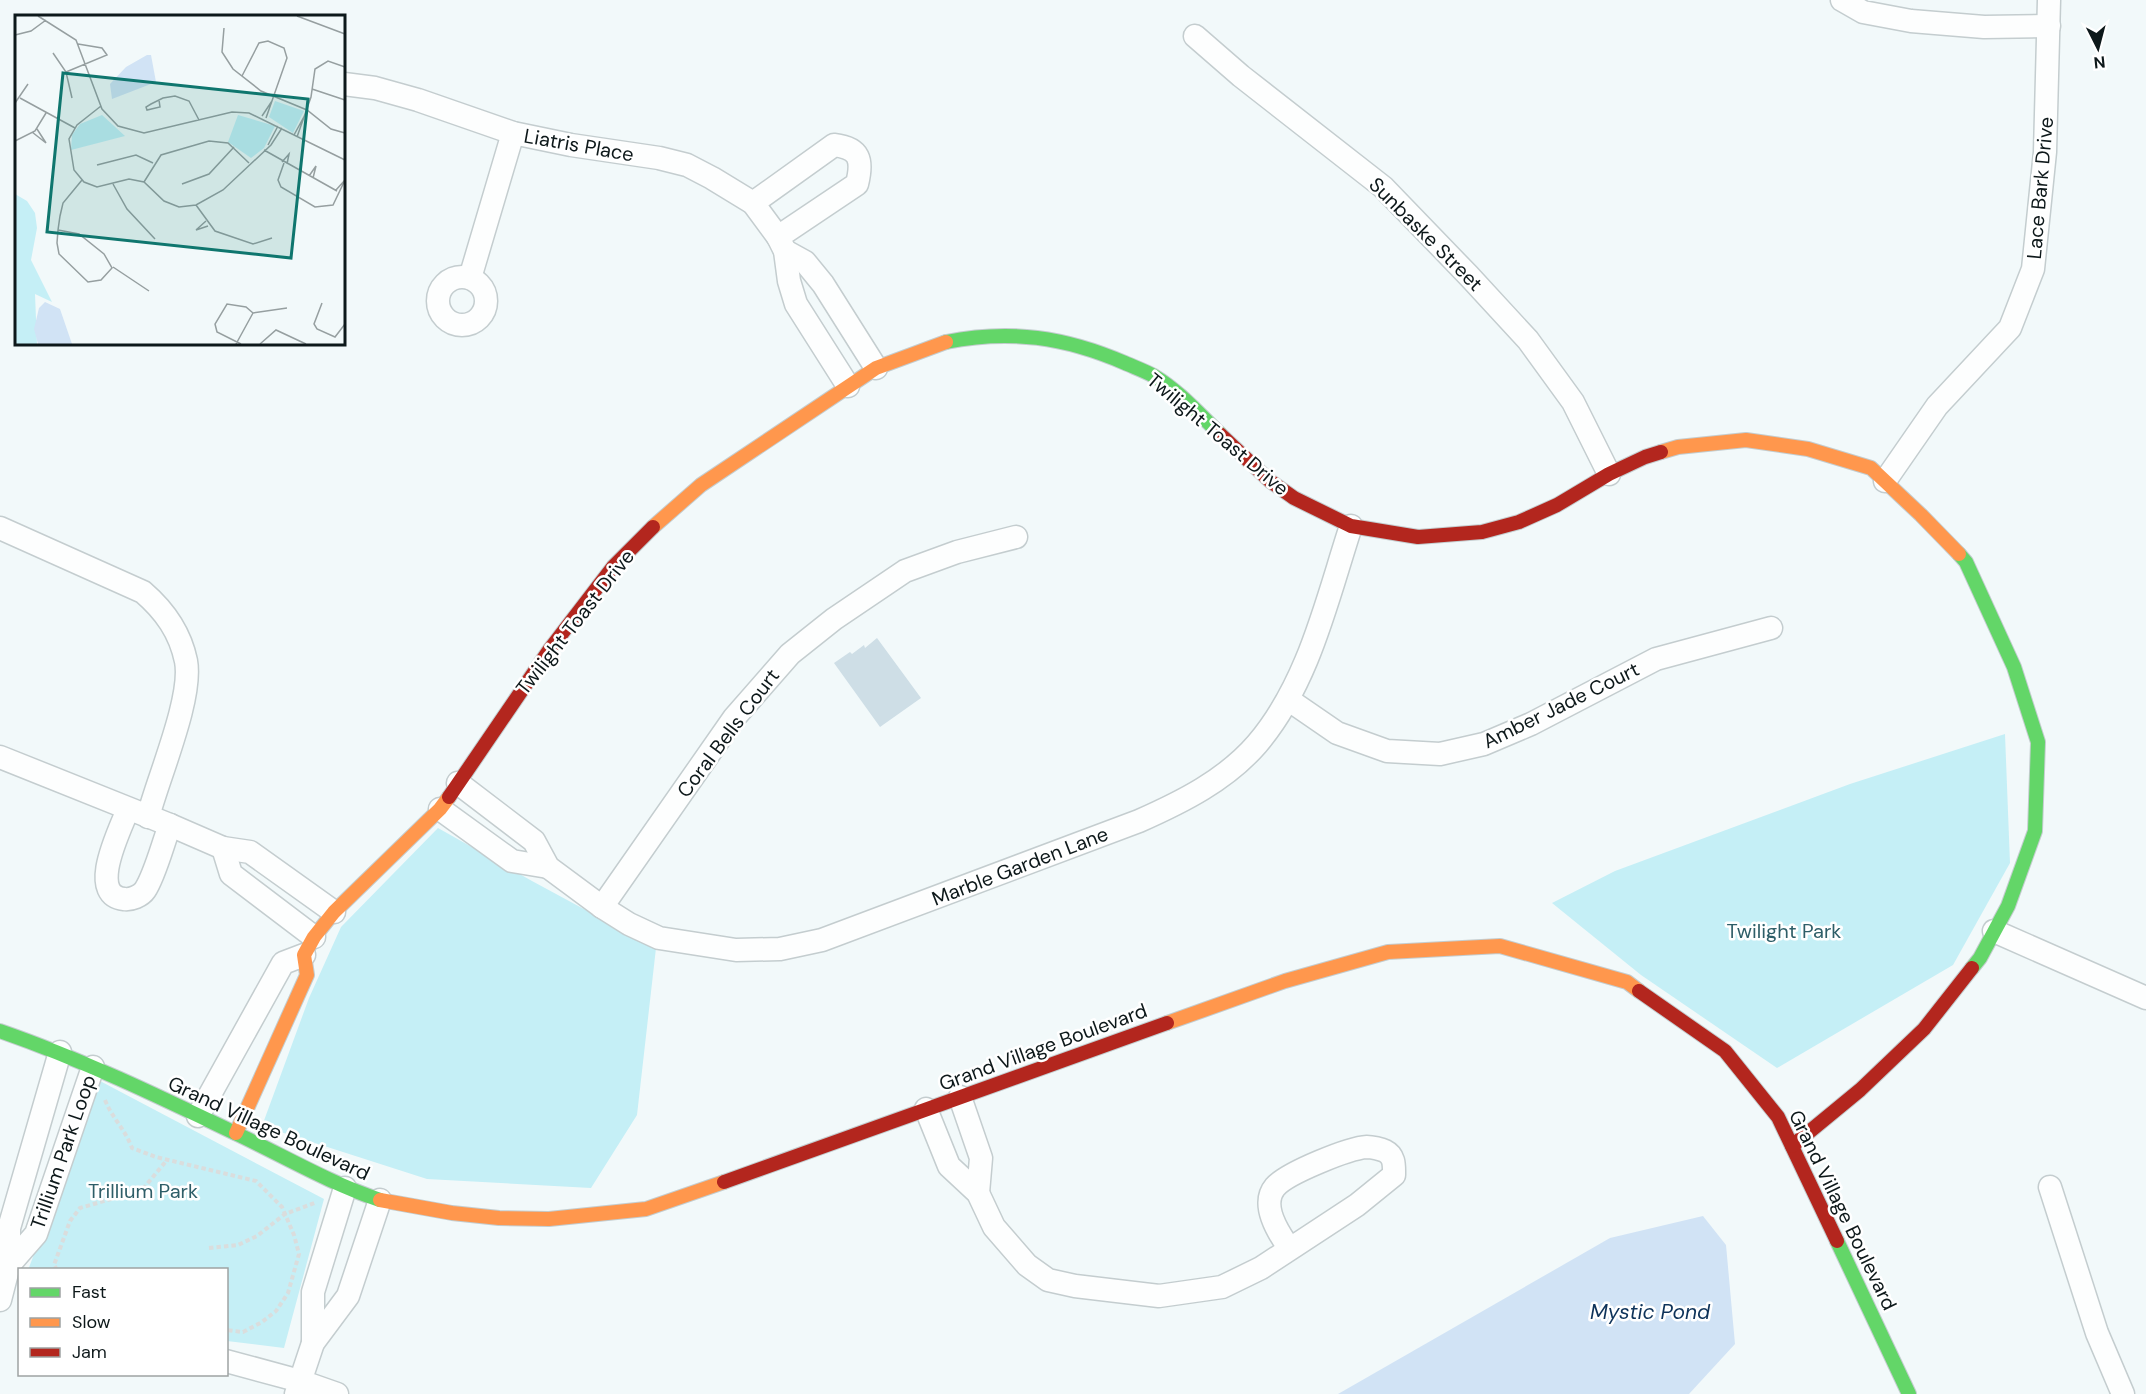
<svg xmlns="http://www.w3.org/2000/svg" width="2146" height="1394" font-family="'DM Sans',sans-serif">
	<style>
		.green { fill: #c5eff6 }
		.water { fill: #d1e3f5 }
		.building { fill: #cedee6 }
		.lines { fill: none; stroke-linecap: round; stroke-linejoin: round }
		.street-casing { stroke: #c4cdcf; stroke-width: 25 }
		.fast-casing { stroke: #c4cdcf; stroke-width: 16 }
		.slow-casing { stroke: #c4cdcf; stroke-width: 16 }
		.jam-casing { stroke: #c4cdcf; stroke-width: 16 }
		.path { stroke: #dadddd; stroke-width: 4; stroke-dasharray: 4.5 3; stroke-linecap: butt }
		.street { stroke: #fdfefe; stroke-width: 22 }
		.fast { stroke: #63d668; stroke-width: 14 }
		.slow { stroke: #ff974d; stroke-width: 14 }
		.jam { stroke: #b3261e; stroke-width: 14 }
		.labels { text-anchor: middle; stroke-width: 5; stroke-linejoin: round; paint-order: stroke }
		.street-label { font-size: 20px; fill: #0d181a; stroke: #fff }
		.park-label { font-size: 20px; fill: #2e5e68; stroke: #fff }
		.water-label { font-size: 21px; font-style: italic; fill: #0e335a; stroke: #fff }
		.inset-road { fill: none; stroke: #969fa0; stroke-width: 1.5 }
		.view { fill: #0f766e; fill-opacity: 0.15; stroke: #0f766e; stroke-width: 3 }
		.inset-edge { fill: none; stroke: #0d181a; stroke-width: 3 }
	</style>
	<rect width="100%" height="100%" fill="#f2f9fa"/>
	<g class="green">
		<polygon points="2005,734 2010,863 1953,965 1777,1068 1641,975 1552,903 1615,871 1850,784"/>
		<polygon points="438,828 532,881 656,948 637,1115 591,1188 427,1179 262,1126 309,998 341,927"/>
		<polygon points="100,1081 324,1199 284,1348 227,1341 226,1270 28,1270"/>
	</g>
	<polygon class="water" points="1703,1216 1726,1245 1735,1344 1689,1394 1338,1394 1610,1238"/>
	<polygon class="building" points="877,638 921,698 880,727 834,663 850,652 852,654 864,645 865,648"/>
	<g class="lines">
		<g class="street-casing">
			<g id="street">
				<polyline points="1842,0 1863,12 1911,21 1984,27 2049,26"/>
				<polyline points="1195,36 1241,76 1383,187 1469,276 1528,340 1573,402 1609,474"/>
				<polyline points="344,84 375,88 418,100 513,133 571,145 659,158 687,165 712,178 753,203 778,237 785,251 789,281 796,304 848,386"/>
				<path d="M753 203 834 145C860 148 863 160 857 184L778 237"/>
				<polyline points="785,251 805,262 823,284 876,368"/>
				<circle cx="462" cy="301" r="24"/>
				<polyline points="470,278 513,133"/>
				<polyline points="1885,481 1937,406 2010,328 2033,269 2045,152 2049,0"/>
				<path d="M0 528 143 592C165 611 180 632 186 661 193 698 158 778 148 817"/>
				<polyline points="1289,700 1337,733 1387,751 1440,754 1484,744 1531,724 1656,659 1771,628"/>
				<polyline points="0,757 170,825 223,848 250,852 334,912"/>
				<path d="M458 783 534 841 548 867 602 907 629 924 659 938 736 950 780 949 822 940 1139 821C1182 802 1226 780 1257 744 1309 683 1327 599 1351 526"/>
				<path d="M128 809C121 828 86 895 124 899 131 900 141 896 145 890 155 875 163 843 170 825"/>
				<polyline points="440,809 512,861 548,867"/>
				<polyline points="223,848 231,874 314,937"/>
				<polyline points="602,907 734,718 790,654 834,619 905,571 957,552 1016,537"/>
				<polyline points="1994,931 2146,998"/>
				<polyline points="960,1097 981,1158 978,1193"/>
				<path d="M926 1109 949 1166 978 1193 994 1227 1027 1265 1048 1280 1075 1286 1159 1296 1222 1287 1261 1268 1357 1205 1394 1175C1394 1166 1395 1156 1385 1151 1381 1149 1372 1147 1367 1147 1349 1148 1287 1173 1275 1187 1260 1205 1279 1234 1290 1249"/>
				<polyline points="198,1116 283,963 304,955"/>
				<polyline points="2050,1187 2097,1333 2123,1394"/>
				<polyline points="9,1265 36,1234 93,1067"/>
				<polyline points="0,1300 9,1265 9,1228 60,1052"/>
				<polyline points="313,1343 313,1292 345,1188"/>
				<polyline points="226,1361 300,1381 337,1394"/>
				<polyline points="296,1394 313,1343 348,1296 380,1200"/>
			</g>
		</g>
		<g class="fast-casing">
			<g id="fast">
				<path d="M946 342C1010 329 1065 337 1125 363 1134 367 1145 371 1154 376 1179 391 1199 414 1220 434"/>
				<polyline points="1959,554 1966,562 2014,667 2038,742 2035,831 2008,906 1980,958 1972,968"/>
				<path d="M0 1031C81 1059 158 1096 235 1133 284 1156 329 1183 380 1200"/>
				<polyline points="1837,1241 1909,1394"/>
			</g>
		</g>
		<g class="slow-casing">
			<g id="slow">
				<polyline points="1661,452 1678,447 1746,440 1808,449 1871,468 1921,515 1959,554"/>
				<polyline points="653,527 701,485 876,368 946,342"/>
				<polyline points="1167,1023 1285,981 1388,952 1500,946 1627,982 1639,991"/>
				<polyline points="236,1133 307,975 304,955 314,937 334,912 440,809 449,797"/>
				<polyline points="380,1200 452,1213 499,1218 549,1219 646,1209 724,1182"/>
			</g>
		</g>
		<g class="jam-casing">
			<g id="jam">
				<polyline points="1220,434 1270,481 1294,498 1351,526 1418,537 1482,532 1519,522 1557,505 1609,474 1645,457 1661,452"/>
				<polyline points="449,797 550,649 613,567 653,527"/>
				<polyline points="1639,991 1725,1051 1778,1117 1837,1241"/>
				<polyline points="1792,1146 1860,1090 1924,1029 1972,968"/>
				<polyline points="724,1182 1167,1023"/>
			</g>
		</g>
		<g class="path">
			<path d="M105 1100C112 1118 125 1129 132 1148L156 1157 256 1181 282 1207 294 1235 299 1254 288 1293 276 1311 262 1322 243 1332 226 1330"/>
			<polyline points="209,1248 238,1245 257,1236 285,1214 317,1202"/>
			<polyline points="57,1270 54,1265 70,1221 80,1208 142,1190 167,1160"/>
		</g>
		<use href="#street" class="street"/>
		<use href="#fast" class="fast"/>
		<use href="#slow" class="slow"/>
		<use href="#jam" class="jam"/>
	</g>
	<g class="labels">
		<g class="street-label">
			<text transform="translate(579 145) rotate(10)" y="7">Liatris Place</text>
			<text transform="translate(2040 188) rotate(-85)" y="7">Lace Bark Drive</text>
			<text transform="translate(1426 234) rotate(45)" y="7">Sunbaske Street</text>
			<text transform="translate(1218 434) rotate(40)" y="7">Twilight Toast Drive</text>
			<text transform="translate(575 622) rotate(-52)" y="7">Twilight Toast Drive</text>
			<text transform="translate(1561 705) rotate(-26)" y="7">Amber Jade Court</text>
			<text transform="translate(728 733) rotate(-53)" y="7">Coral Bells Court</text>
			<text transform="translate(1020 866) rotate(-21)" y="7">Marble Garden Lane</text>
			<text transform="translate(1043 1047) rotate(-20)" y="7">Grand Village Boulevard</text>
			<text transform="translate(269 1128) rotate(25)" y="7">Grand Village Boulevard</text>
			<text transform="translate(63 1152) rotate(-71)" y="7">Trillium Park Loop</text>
			<text transform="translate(1843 1210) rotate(64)" y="7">Grand Village Boulevard</text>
		</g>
		<g class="park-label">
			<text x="1784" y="938">Twilight Park</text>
			<text x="143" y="1198">Trillium Park</text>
		</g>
		<g class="water-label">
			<text x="1650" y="1319">Mystic Pond</text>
		</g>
	</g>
	<g transform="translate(15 15)">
		<rect width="330" height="330" fill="#f2f9fa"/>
		<path d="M260 86 289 96 278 118 254 102ZM87 100 110 121 56 135 57 120 65 109ZM223 100 260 111 249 133 236 143 213 127ZM0 179 12 186 20 198 22 213 16 245 37 287 20 279 22 329H0Z" fill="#c5eff6"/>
		<path d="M132 40H136L141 67 97 84 95 69 111 52ZM30 287 45 294 57 329H23L19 314 24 293Z" fill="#d1e3f5"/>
		<path class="inset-road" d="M23 1 61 25 87 94 103 111 129 118 217 97 234 98 330 145M282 1 330 19M209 13 207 37 218 54 246 76 292 95 316 114 330 118M0 20 16 16 31 5M38 38 51 57 57 83M51 57 92 40 87 33 63 29M227 61 244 28 253 26 269 33 272 43 251 103M297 74 330 85M5 83 60 113M144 85 145 92 132 95 131 92 136 89 148 83 160 81 174 86 184 105M0 88 13 69M86 91 62 110 54 124 59 155 69 167 82 172 114 164 129 167 149 186 164 192 181 190 208 175 256 130 267 113M247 101 257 86M17 117 31 128 22 114M279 120 291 98M282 122 296 82 300 54 313 46 330 52M0 126 20 116 31 98M253 130 263 111M249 135 322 176M267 147 274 139 272 149M269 148 263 165 266 172 300 192 318 190 330 165 321 175M82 150 121 140 138 148M294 161 301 151 298 163M129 167 146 140 194 126 213 128 234 148M98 169 112 194 140 224M167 169 194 159 219 132M181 190 200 216 238 229 257 223M191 206 181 215 193 211M43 215 64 219 89 239 97 253 86 265 73 267 44 239 42 228 43 215 45 201 48 188 67 165M98 252 134 276M307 288 299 309 302 314 320 322 330 309M238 298 272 293M221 329 238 298M226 329 202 317 200 309 212 289 231 292 238 298M245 329 261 315 291 329"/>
		<path class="view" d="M48 58 293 84 276 243 32 217Z"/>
		<rect width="330" height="330" class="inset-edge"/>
	</g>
	<rect x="18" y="1268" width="210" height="108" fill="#ffffff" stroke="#9ea3a3" stroke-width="1.5"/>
	<rect x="30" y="1288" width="30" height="9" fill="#63d668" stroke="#9ea3a3" stroke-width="1.5"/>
	<text x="72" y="1298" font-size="18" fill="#0d181a">Fast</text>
	<rect x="30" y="1318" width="30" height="9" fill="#ff974d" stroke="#9ea3a3" stroke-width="1.5"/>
	<text x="72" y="1328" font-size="18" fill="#0d181a">Slow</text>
	<rect x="30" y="1348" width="30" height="9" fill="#b3261e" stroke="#9ea3a3" stroke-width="1.5"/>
	<text x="72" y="1358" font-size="18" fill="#0d181a">Jam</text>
	<g transform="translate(2098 48) rotate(174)" stroke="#ffffff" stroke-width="4.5" paint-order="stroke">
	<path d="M0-4.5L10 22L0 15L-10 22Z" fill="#0d181a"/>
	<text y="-9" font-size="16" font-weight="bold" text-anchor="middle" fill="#0d181a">N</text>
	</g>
</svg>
